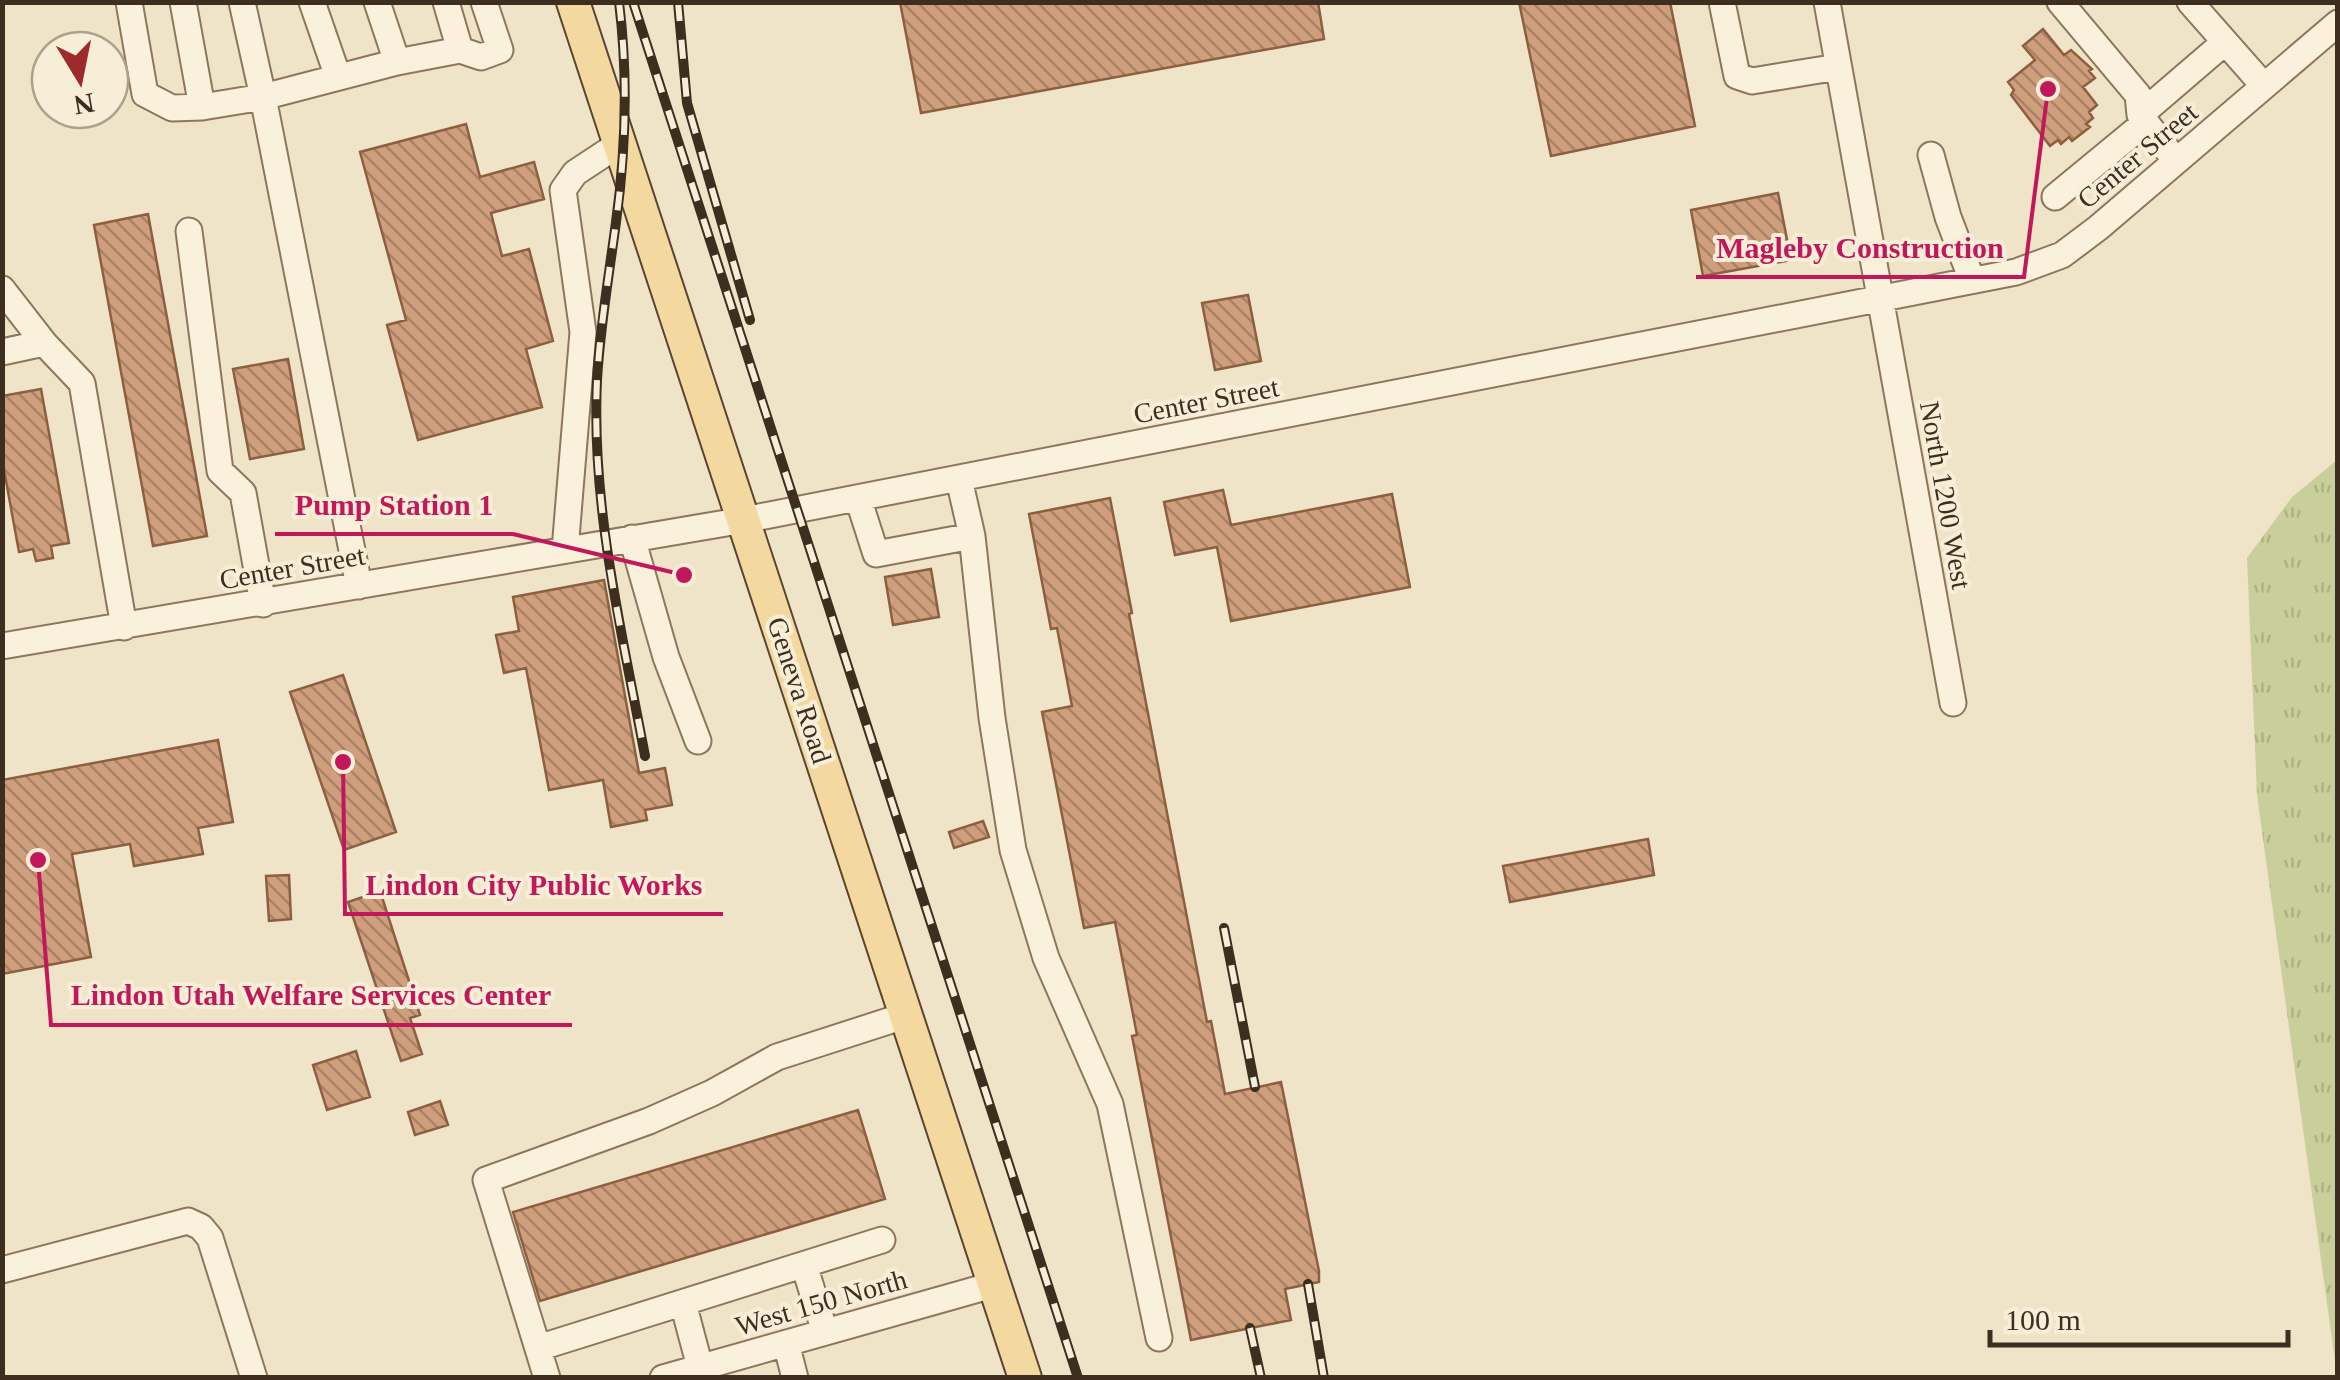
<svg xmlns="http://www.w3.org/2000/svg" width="2340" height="1380" font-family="'Times New Roman',serif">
	<defs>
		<pattern id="grass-tufts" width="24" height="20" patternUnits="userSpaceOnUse" patternTransform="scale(2.5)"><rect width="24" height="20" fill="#c9cf9b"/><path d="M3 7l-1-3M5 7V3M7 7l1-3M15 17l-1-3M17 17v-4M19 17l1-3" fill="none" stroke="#aeb285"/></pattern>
		<pattern id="building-back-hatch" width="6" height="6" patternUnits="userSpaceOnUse" patternTransform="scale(2.5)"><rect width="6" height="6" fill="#cf9f7d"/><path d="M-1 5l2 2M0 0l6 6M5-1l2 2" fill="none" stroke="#a98266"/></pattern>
	</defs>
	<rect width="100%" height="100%" fill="#f0e4c8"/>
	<!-- grass -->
	<path fill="url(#grass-tufts)" d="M2337 460V1376L2257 795 2247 558 2292 497Z"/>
	<!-- building -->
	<path fill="url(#building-back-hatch)" stroke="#8d5f41" stroke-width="2.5" d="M900 2H1318L1324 39 921 113Z
		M1519 2H1670L1695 126 1551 156Z
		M2043 29 2064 55 2071 50 2092 69 2089 71 2095 78 2083 87 2097 105 2089 112 2093 118 2086 124 2090 127 2072 141 2069 137 2061 144 2058 140 2050 146 2011 95 2014 90 2008 82 2035 60 2023 46Z
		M466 124 480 177 534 162 544 199 491 213 502 256 529 249 553 341 526 349 542 407 418 440 387 325 406 320 360 152Z
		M1778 193 1791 260 1703 276 1691 210Z
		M148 214 207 536 153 546 94 225Z
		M1248 295 1261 361 1215 370 1202 303Z
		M288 359 304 449 250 459 233 369Z
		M41 389 69 543 51 546 53 558 36 561 33 549 19 552 2 459V396Z
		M1223 490 1231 525 1392 494 1410 587 1231 621 1217 547 1175 555 1164 502Z
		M1110 498 1132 613 1129 614 1207 1022 1211 1021 1225 1094 1281 1082 1319 1271V1282L1285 1289 1291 1320 1191 1340 1132 1036 1137 1035 1115 922 1084 928 1042 712 1072 706 1057 628 1051 629 1029 514Z
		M931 569 939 617 893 625 885 577Z
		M604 580 639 773 665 768 672 805 645 810 647 820 611 827 603 780 549 790 526 668 504 673 496 635 519 631 513 597Z
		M343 675 396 832 344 850 290 692Z
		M218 740 233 822 198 828 203 854 134 866 130 844 72 854 91 957 2 974V780Z
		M983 821 989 837 954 848 949 832Z
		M1648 839 1654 875 1510 902 1503 866Z
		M289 875 291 919 269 921 266 876Z
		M380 891 420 1015 410 1018 422 1054 401 1061 348 902Z
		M356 1051 370 1097 327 1110 313 1065Z
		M440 1101 448 1125 415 1135 408 1112Z
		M858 1110 885 1199 540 1301 513 1212Z"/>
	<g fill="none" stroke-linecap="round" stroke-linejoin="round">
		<!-- minor casing -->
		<g stroke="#8d765c" stroke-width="29">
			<path id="minor" d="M129 2 145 94 172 108 202 107
				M183 2 202 107 263 97 359 586
				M242 2 263 97 397 62 460 50 446 2
				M312 2 338 77
				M377 2 397 62
				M1722 2 1737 76 1752 81 1838 67
				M1827 2 1953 703
				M2060 2 2138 95 2140 115 2176 161
				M2190 2 2264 86
				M460 50 481 57 500 50 484 2
				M2140 115 2225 42
				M1931 155 1948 217 1972 280
				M2055 197 2146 122
				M189 231 220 471 243 493 263 604
				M2 289 44 343
				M2 352 44 343 82 383 124 627
				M959 479 972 536 992 718 1013 850 1046 958 1110 1104 1159 1338
				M858 498 876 554 972 536
				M632 538 666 657 698 741
				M565 550 583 332 563 190 575 173 619 144
				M2 646 744 520 2016 272 2062 255 2098 228 2338 23
				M804 1265 825 1332
				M2 1270 188 1221 201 1227 210 1238 254 1378
				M683 1303 700 1367
				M786 1343 795 1378
				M538 1348 882 1240
				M547 1378 486 1180 649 1121 712 1093 777 1057 907 1015
				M663 1378 996 1284"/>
		</g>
		<!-- major casing -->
		<g stroke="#5b4430" stroke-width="36">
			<path id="major" d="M573 2 1025 1378"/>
		</g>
		<!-- minor -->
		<use href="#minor" stroke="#faf1dc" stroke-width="25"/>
		<!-- major -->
		<use href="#major" stroke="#f3d9a0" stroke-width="32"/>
		<!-- rail casing -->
		<g stroke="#3d2e20" stroke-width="10">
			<path id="rail" d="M619 2C628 75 626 149 616 222 609 275 600 327 597 380 591 507 622 632 645 756
				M633 2 1078 1378
				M678 2 687 103 750 320
				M1224 928 1255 1087
				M1308 1284 1324 1378
				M1250 1328 1261 1378"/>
		</g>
		<!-- rail -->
		<use href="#rail" stroke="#f7eed8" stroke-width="6" stroke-dasharray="19" stroke-linecap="butt"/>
	</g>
	<g text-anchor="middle" stroke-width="8" stroke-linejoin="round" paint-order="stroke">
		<!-- street labels -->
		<g font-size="28" fill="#3d2e20" stroke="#f7eed8">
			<text transform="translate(2137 155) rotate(-40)" y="10">Center Street</text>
			<text transform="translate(1206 400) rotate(-11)" y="10">Center Street</text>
			<text transform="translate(1946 495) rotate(80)" y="10">North 1200 West</text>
			<text transform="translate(292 567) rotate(-10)" y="10">Center Street</text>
			<text transform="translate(800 690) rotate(72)" y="10">Geneva Road</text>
			<text transform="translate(821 1302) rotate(-16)" y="10">West 150 North</text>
		</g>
	</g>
	<!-- callouts -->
	<path fill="none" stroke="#c2185b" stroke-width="4" d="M2048 89L2024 277H1696M684 575L513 534H275M343 762L345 914H723M38 860L51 1025H572"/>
	<g fill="#c2185b" stroke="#f7eed8" stroke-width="4">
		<circle cx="2048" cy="89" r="10"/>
		<circle cx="684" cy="575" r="10"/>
		<circle cx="343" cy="762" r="10"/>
		<circle cx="38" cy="860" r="10"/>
	</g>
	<g font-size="30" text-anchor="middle" font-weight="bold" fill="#c2185b" stroke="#f7eed8" stroke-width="8" stroke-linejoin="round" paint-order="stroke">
		<text x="1860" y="258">Magleby Construction</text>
		<text x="394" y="515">Pump Station 1</text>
		<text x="534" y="895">Lindon City Public Works</text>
		<text x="311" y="1005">Lindon Utah Welfare Services Center</text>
	</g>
	<!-- border -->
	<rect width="2340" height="1380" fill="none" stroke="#3d2e20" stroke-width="10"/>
	<!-- north arrow -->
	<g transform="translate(80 80) rotate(170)"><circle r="48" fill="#f7eed8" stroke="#ada18e" stroke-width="2.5"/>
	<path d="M0-8L18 38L0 25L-18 38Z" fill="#9e2a2b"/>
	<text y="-15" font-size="28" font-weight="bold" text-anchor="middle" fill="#3d2e20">N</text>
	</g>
	<!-- scale -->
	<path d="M1990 1330v15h298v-15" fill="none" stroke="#3d2e20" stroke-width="5"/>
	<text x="2005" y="1330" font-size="30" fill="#3d2e20" stroke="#f7eed8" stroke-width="8" paint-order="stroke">100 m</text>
</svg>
